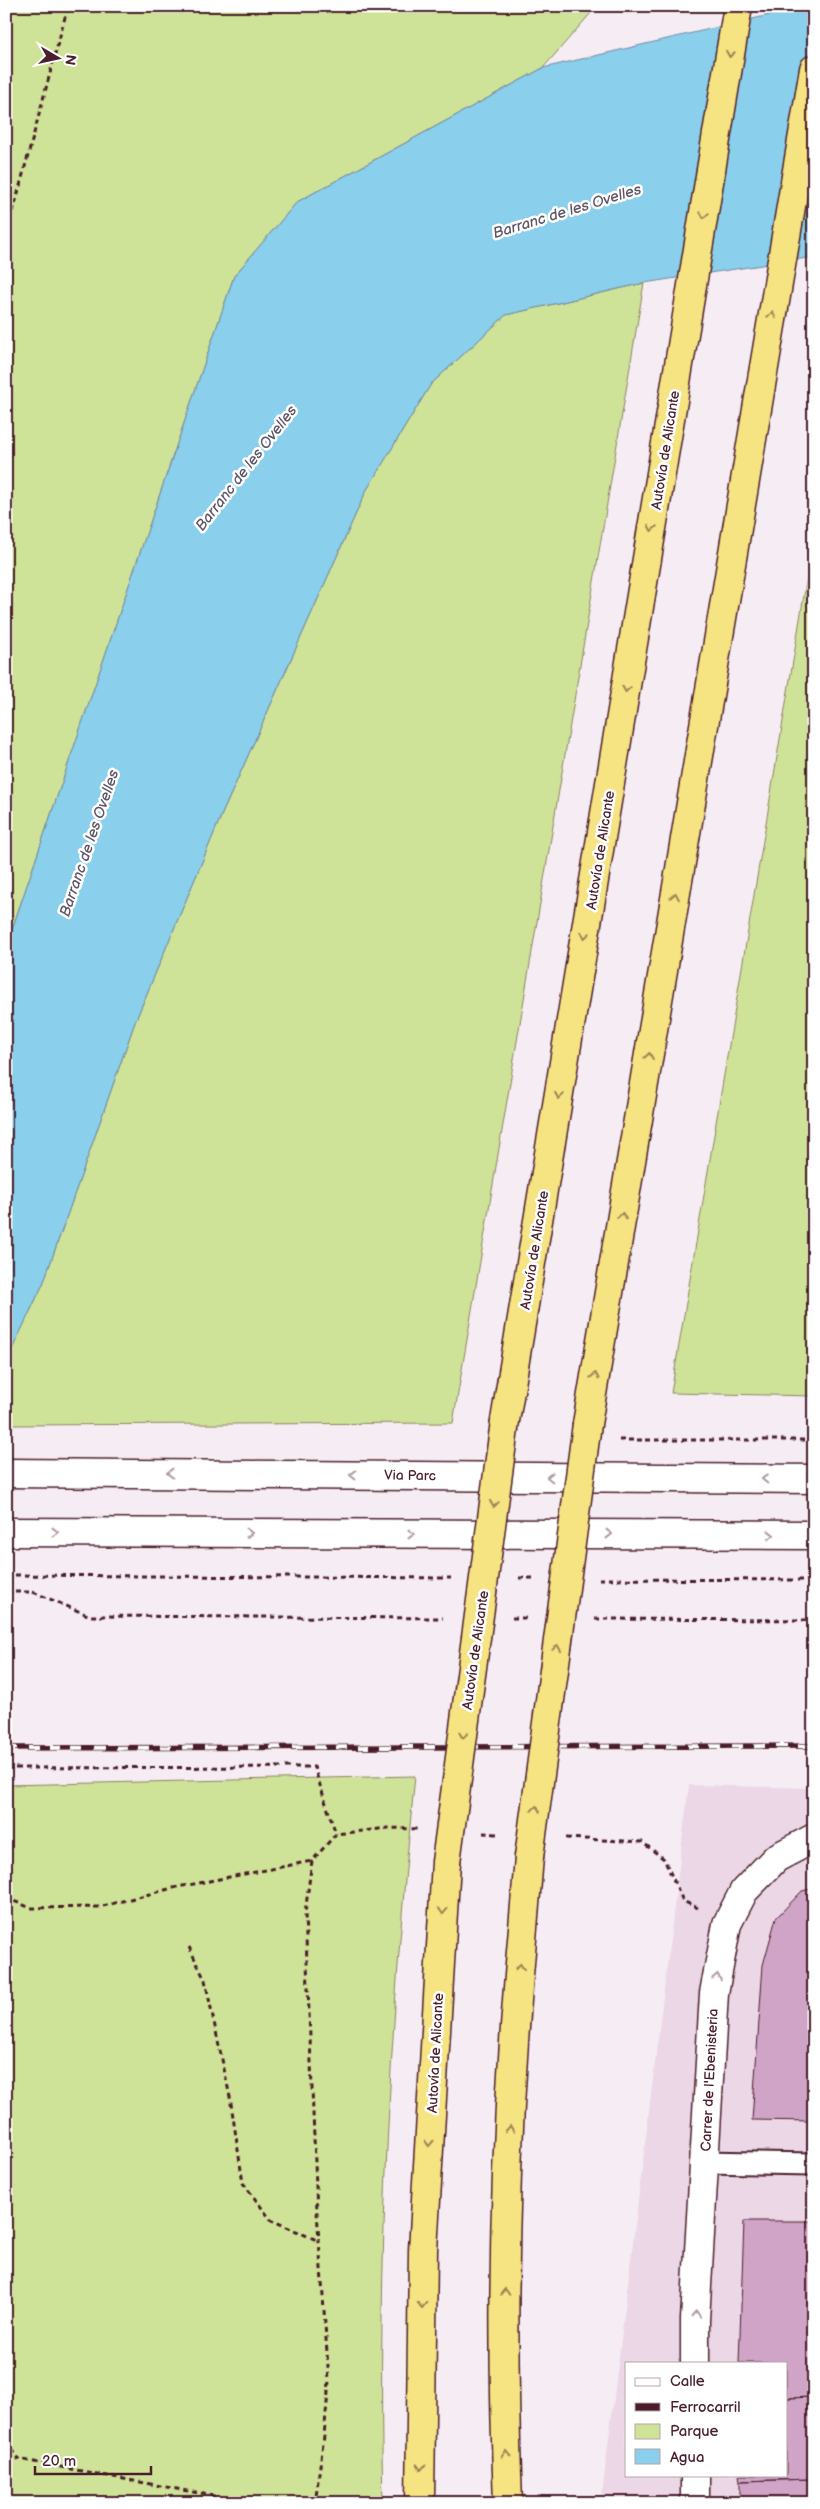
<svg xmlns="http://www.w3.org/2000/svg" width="820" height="2509" font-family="'Balsamiq Sans',sans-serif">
	<rect width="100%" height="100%" fill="#f6edf4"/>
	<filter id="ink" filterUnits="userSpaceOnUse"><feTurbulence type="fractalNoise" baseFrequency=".02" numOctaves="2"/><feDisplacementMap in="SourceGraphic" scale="10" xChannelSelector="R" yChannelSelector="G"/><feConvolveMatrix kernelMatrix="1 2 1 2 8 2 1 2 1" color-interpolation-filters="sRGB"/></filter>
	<g filter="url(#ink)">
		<!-- built -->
		<path fill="#ebd7e6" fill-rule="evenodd" d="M689 1785 814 1788V2503H601ZM626 2363H786V2475H626Z"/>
		<!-- green -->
		<path fill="#cfe398" stroke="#8c8162" d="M6 6H597L543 68 297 202 234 276 6 947Z
			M644 283 453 1423 6 1425V1362L43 1284 135 1022 222 814 366 491 431 384 506 315Z
			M814 535V1396L671 1393Z
			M415 1776C390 2017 377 2260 383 2503H6V1785Z"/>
		<!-- water -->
		<path fill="#8acfec" stroke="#70899f" d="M808 6H814V257L644 283 506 315 431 384 366 491 222 814 135 1022 43 1284 6 1362V947L234 276 297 202 543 68Z"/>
		<!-- building -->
		<path fill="#d0a4c7" stroke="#4a1f2b" d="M814 1888V2121L752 2120 763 1965 776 1918 802 1891Z
			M744 2221H814V2397L786 2398V2363H739Z
			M814 2397V2479L740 2481 739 2475H786V2398Z
			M814 2479V2503H740V2481Z"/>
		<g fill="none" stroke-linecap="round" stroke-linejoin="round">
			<!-- service casing -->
			<g stroke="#4a1f2b" stroke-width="25">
				<path id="service" d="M704 2162 814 2164"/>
			</g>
			<!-- minor casing -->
			<g stroke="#4a1f2b" stroke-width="31">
				<path id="minor" d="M695 2363V2320L714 1993 727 1924 744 1891 776 1858 814 1838
					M695 2475V2503"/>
			</g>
			<!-- secondary casing -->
			<g stroke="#4a1f2b" stroke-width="31">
				<path id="secondary" d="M6 1473 814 1479
					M6 1532 814 1535"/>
			</g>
			<!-- motorway casing -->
			<g stroke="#4a1f2b" stroke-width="31">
				<path id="motorway" d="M505 1421 738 6
					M587 1424 814 69
					M420 2503 423 2250 446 1862
					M508 2503C502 2349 503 2195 514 2042 518 1980 524 1919 529 1857"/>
			</g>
			<!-- path -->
			<path stroke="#4a1f2b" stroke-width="3" stroke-dasharray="5 4" stroke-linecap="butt" d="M6 219 14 208 68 6
				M619 1440H814
				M6 1575 451 1578
				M519 1578H533
				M599 1579 814 1580
				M6 1592H33L90 1616 443 1618
				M512 1618H526
				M595 1619 814 1620
				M6 1768 314 1767 336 1834
				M483 1833 497 1834
				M566 1838 642 1842 664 1859 683 1901 698 1908
				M6 1898 31 1908 99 1907 173 1888 312 1861
				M189 1947 205 1980 230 2097 243 2183 271 2220 319 2241
				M6 2442 18 2459 251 2503
				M315 2503 324 2436 329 2381 317 2212 305 1913 312 1861 336 1834 388 1828 417 1829"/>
			<!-- service -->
			<use href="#service" stroke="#fff" stroke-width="21"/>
			<!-- minor -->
			<use href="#minor" stroke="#fff" stroke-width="28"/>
			<!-- secondary -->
			<use href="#secondary" stroke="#fff" stroke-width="28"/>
			<!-- motorway -->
			<use href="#motorway" stroke="#f6e381" stroke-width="28"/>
			<!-- rail casing -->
			<g stroke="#4a1f2b" stroke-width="5.5">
				<path id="rail" d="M6 1748 814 1746"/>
			</g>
			<!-- rail -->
			<use href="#rail" stroke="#fff" stroke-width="4" stroke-dasharray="11" stroke-linecap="butt"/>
			<!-- motorway-bridge casing -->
			<g stroke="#4a1f2b" stroke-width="31" stroke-linecap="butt">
				<path id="motorway-bridge" d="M529 1857 587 1424
					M446 1862 505 1421"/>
			</g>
			<!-- motorway-bridge -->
			<use href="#motorway-bridge" stroke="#f6e381" stroke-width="28"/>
		</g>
		<!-- one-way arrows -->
		<defs><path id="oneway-chevron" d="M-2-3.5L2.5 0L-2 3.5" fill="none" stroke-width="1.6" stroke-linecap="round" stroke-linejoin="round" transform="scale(1.25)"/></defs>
		<g stroke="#a08156">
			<use href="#oneway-chevron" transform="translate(730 54) rotate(99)"/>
			<use href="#oneway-chevron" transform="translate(704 215) rotate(99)"/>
			<use href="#oneway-chevron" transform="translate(772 315) rotate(-80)"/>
			<use href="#oneway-chevron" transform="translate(652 528) rotate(99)"/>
			<use href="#oneway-chevron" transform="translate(626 689) rotate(99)"/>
			<use href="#oneway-chevron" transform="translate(675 896) rotate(-81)"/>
			<use href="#oneway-chevron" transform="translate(585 935) rotate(99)"/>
			<use href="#oneway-chevron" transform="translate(649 1056) rotate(-81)"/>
			<use href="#oneway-chevron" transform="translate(559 1096) rotate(99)"/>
			<use href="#oneway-chevron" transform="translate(622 1216) rotate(-81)"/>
			<use href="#oneway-chevron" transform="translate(595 1376) rotate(-81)"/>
			<use href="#oneway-chevron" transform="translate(494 1504) rotate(98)"/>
			<use href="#oneway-chevron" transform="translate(557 1648) rotate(-82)"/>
			<use href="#oneway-chevron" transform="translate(463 1735) rotate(98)"/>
			<use href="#oneway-chevron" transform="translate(536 1809) rotate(-82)"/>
			<use href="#oneway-chevron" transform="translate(443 1911) rotate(93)"/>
			<use href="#oneway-chevron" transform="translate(520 1967) rotate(-85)"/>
			<use href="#oneway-chevron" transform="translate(510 2129) rotate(-87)"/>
			<use href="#oneway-chevron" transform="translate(429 2143) rotate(93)"/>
			<use href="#oneway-chevron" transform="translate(505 2292) rotate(-89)"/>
			<use href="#oneway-chevron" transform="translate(422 2305) rotate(91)"/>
			<use href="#oneway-chevron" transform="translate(506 2454) rotate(-92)"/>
			<use href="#oneway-chevron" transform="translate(421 2467) rotate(91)"/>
		</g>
		<g stroke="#ae9aa0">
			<use href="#oneway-chevron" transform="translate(170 1473) rotate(-180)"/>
			<use href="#oneway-chevron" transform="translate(353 1475) rotate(-179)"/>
			<use href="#oneway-chevron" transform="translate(550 1477) rotate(-179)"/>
			<use href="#oneway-chevron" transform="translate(765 1479) rotate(-179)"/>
			<use href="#oneway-chevron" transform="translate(55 1532)"/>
			<use href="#oneway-chevron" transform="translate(249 1533)"/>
			<use href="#oneway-chevron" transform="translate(411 1534)"/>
			<use href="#oneway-chevron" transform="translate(609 1534)"/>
			<use href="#oneway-chevron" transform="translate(771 1535)"/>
			<use href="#oneway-chevron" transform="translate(717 1977) rotate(-79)"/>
			<use href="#oneway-chevron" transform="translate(696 2314) rotate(-87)"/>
		</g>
	</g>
	<g text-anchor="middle" stroke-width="5" stroke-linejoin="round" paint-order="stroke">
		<!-- street labels -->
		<g font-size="14" fill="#4a1f2b" stroke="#fff">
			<text transform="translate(665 450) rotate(-81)" y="5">Autovía de Alicante</text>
			<text transform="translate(600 850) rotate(-81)" y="5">Autovía de Alicante</text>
			<text transform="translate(534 1250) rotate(-81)" y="5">Autovía de Alicante</text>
			<text transform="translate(410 1475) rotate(1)" y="5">Via Parc</text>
			<text transform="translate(475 1650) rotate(-82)" y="5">Autovía de Alicante</text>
			<text transform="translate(435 2053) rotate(-87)" y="5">Autovía de Alicante</text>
			<text transform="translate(709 2080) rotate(-87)" y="5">Carrer de l'Ebenisteria</text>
		</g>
		<!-- water labels -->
		<g font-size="15" font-style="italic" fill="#5d5465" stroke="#fff">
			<text transform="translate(567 211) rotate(-17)" y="5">Barranc de les Ovelles</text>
			<text transform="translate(246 468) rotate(-52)" y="5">Barranc de les Ovelles</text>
			<text transform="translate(89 843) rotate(-71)" y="5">Barranc de les Ovelles</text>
		</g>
	</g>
	<!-- margin -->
	<rect width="820" height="2509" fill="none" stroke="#fff" stroke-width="25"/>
	<rect x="12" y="12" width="795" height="2484" fill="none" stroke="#4a1f2b" stroke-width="2" filter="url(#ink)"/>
	<!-- legend -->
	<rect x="625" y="2362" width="162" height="115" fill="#ffffff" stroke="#b7a5aa"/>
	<rect x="635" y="2378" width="25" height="8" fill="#ffffff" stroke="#b7a5aa"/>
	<text x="670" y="2386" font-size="15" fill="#4a1f2b">Calle</text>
	<rect x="635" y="2403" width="25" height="8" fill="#4a1f2b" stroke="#b7a5aa"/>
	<text x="670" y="2412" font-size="15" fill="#4a1f2b">Ferrocarril</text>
	<rect x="635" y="2424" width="25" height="15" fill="#cfe398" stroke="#b7a5aa"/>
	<text x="670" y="2436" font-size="15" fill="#4a1f2b">Parque</text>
	<rect x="635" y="2449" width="25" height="15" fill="#8acfec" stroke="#b7a5aa"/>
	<text x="670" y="2462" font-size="15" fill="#4a1f2b">Agua</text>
	<!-- north arrow -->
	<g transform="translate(58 58) rotate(99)" stroke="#ffffff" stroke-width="4" paint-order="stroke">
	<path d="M0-4L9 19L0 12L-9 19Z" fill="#4a1f2b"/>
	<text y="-8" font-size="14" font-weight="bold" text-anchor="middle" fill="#4a1f2b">N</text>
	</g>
	<!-- scale -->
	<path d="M35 2466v8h116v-8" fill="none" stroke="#4a1f2b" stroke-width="2.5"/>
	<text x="42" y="2466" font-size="15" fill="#4a1f2b" stroke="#ffffff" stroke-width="4" paint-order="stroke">20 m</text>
</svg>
